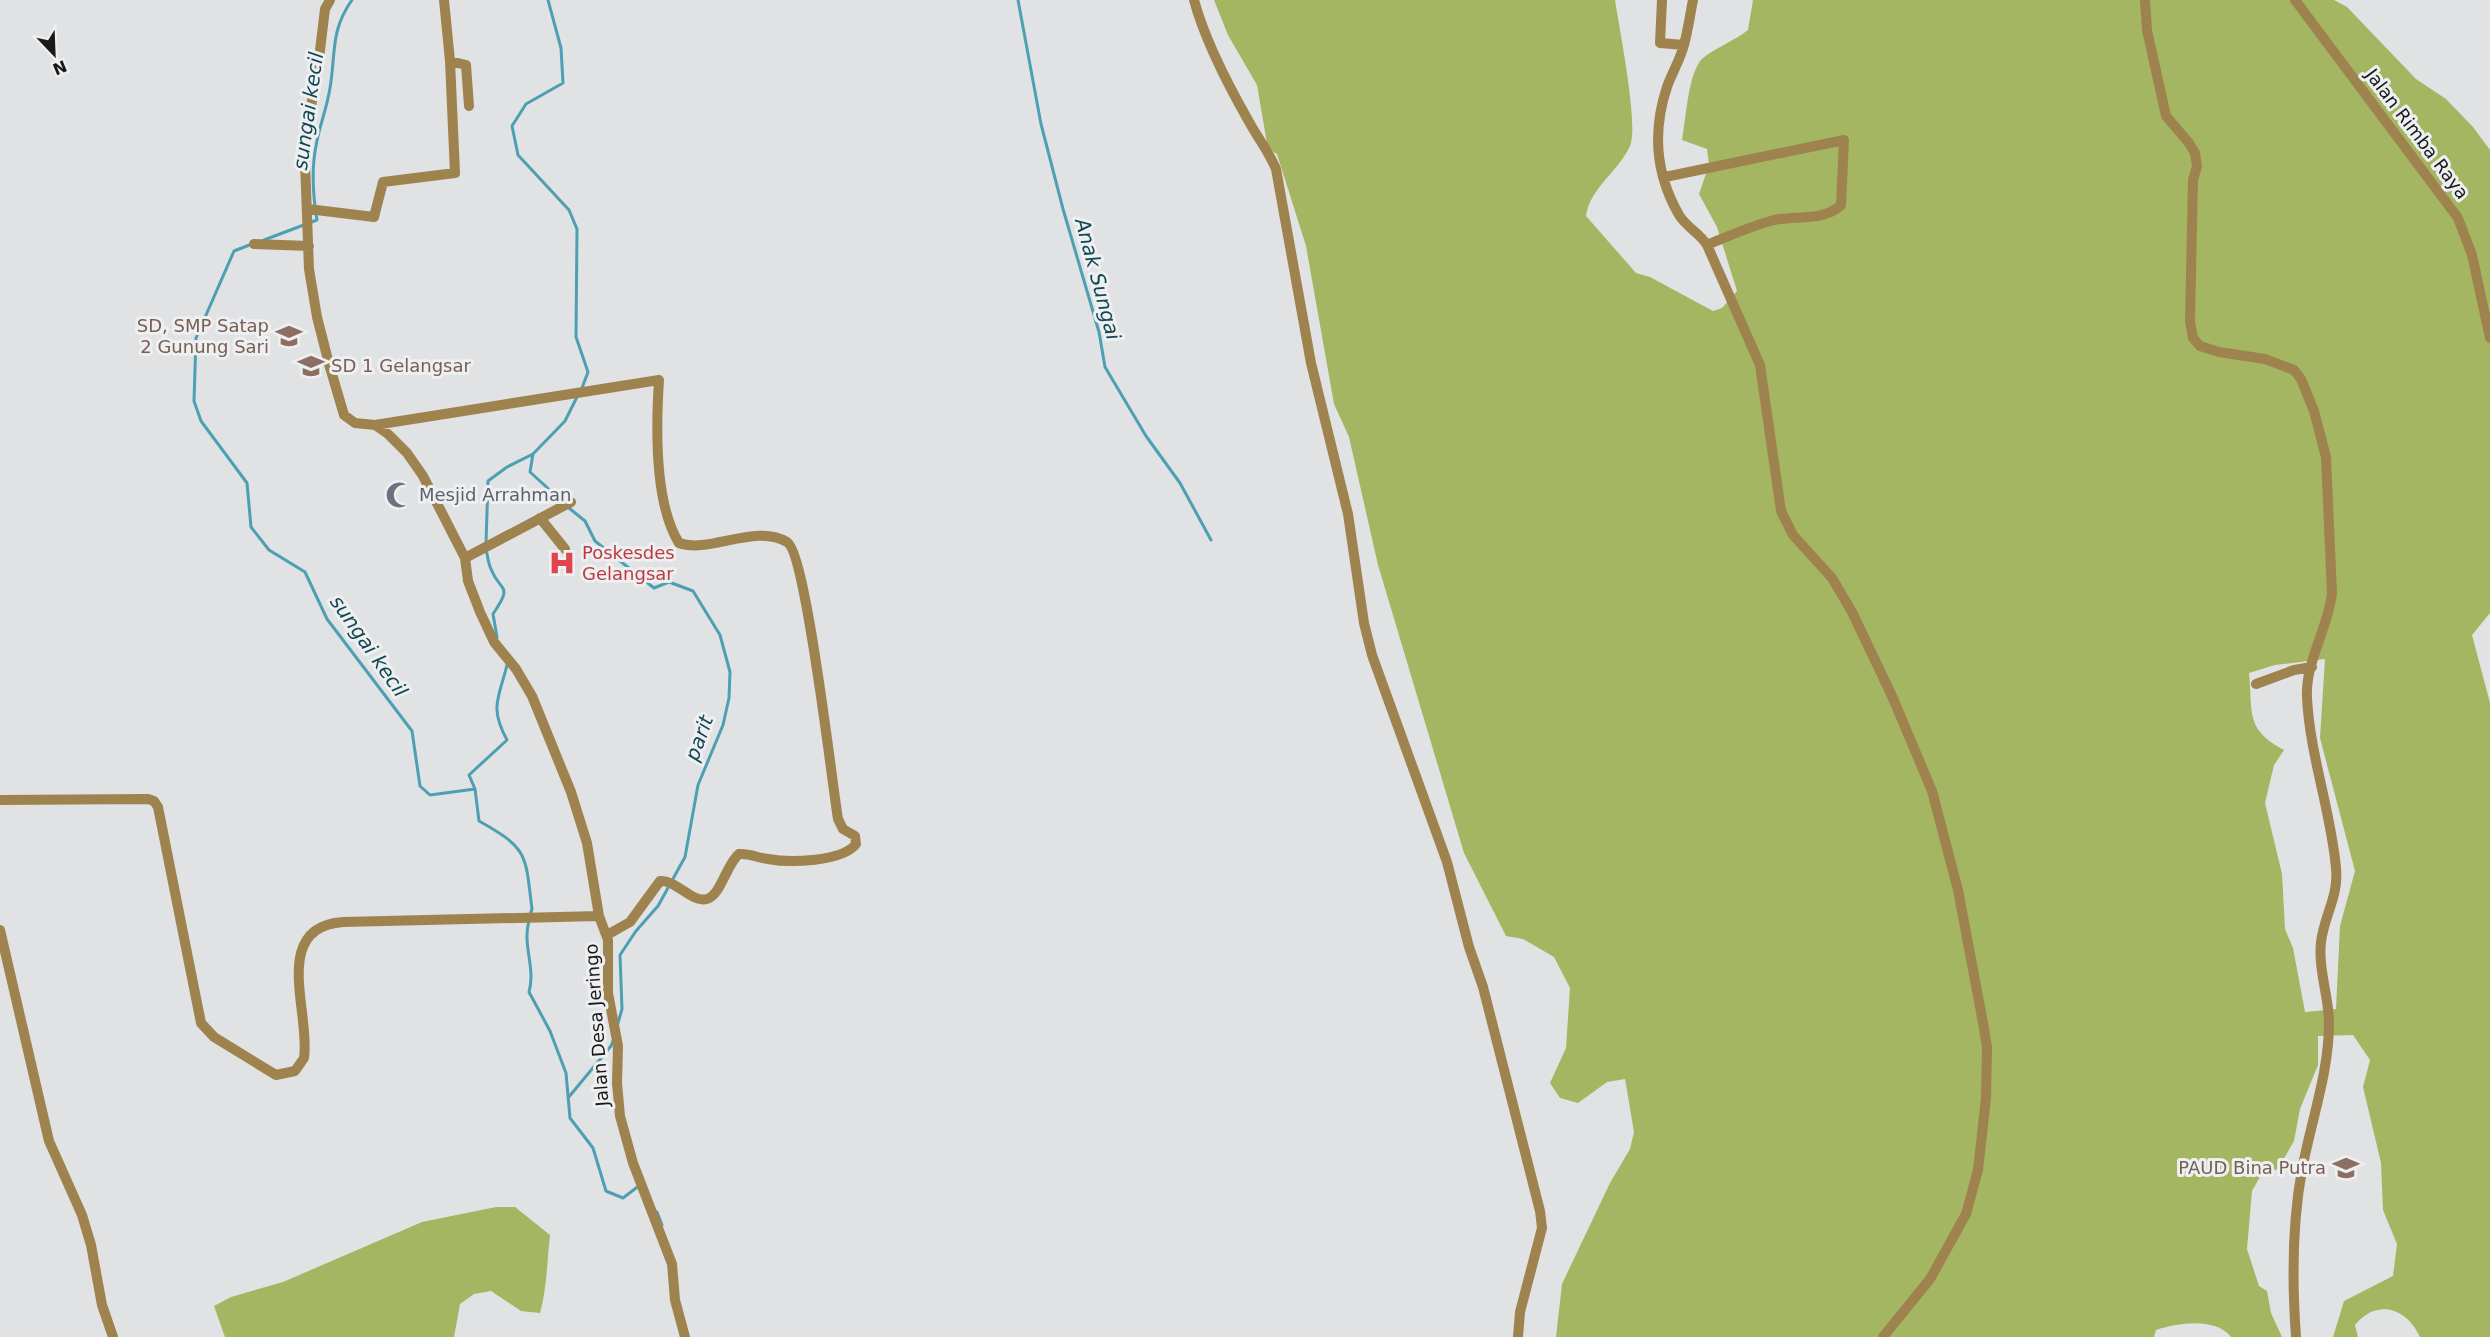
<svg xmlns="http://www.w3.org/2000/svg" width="2490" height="1337" font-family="'DejaVu Sans',sans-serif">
	<rect width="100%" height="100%" fill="#e1e2e3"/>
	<!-- forest -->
	<path fill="#a4b661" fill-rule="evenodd" d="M1214 0H1615C1619 27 1639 126 1630 146 1618 172 1590 188 1586 216L1636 273 1650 277 1713 311 1722 308 1737 291 1717 227 1699 194 1709 165 1707 149 1682 140C1686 120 1688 71 1703 58 1717 47 1734 41 1748 30L1753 0H2334L2347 7 2416 79 2446 99 2473 127 2490 150V613L2472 635 2490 703V1337H2420C2407 1308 2377 1298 2355 1325L2358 1337H2333L2344 1301 2393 1276 2397 1244 2383 1210 2381 1163 2363 1087 2370 1060 2353 1035 2318 1036V1065L2300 1109 2294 1141 2278 1169 2261 1175 2252 1191 2247 1249 2259 1286 2267 1291 2271 1313 2282 1337H2231C2215 1317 2178 1323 2156 1330L2154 1337H1556L1562 1284 1610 1183 1630 1149 1634 1132 1625 1079 1607 1082 1578 1103 1560 1098 1550 1083 1566 1048 1570 988 1554 957 1523 939 1506 936 1464 853 1378 565 1349 437 1334 404 1306 246 1277 154 1268 149 1257 85 1228 35ZM2325 659 2320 738 2355 871 2340 926 2336 1009 2305 1012 2293 948 2285 929 2282 874 2265 803 2274 765 2284 750C2245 729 2253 713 2249 673L2275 665Z
		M496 1207H515L550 1235C547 1261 547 1288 540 1313L521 1311 491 1291 474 1294 460 1304 454 1337H225L214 1306 231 1297 283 1282 422 1222Z"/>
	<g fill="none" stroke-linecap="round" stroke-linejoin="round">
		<!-- stream -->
		<path stroke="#4d9fb3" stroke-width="3" d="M548 0 561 48 563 83 526 104 512 126 518 155 569 210 577 229 576 337 588 372 582 388
			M1018 0 1041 124 1063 209 1099 332 1105 367 1146 436 1180 483 1211 540
			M264 240 317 220C313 196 311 171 316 146 319 127 327 108 330 88 336 53 330 31 352 0
			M252 244 234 251 196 338 194 401 201 421 247 483 251 527 269 550 305 572 327 619 412 731 420 786 430 795 475 789
			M533 454 530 472 564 503
			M569 508 585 521 595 541 654 588 669 582 693 591 720 635 730 672 729 698 723 725 698 785 685 857 658 906 636 931 620 955 622 1009 618 1023
			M486 543 488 481 507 467 533 454 565 421 577 397
			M486 550C488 556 488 563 491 569 500 593 514 583 493 614L497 637
			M507 665C499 698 489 707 507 740L469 775 475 789 479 821C529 849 525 854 532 909L530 915
			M529 921C522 945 536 968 529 992L550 1031 566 1073 570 1118 593 1148 606 1191 623 1198 640 1185
			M568 1098 611 1046 613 1041
			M657 1212 662 1225"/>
		<!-- minor -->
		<path stroke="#9f834f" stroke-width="10" d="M330 0 325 9 317 75 305 137V162L309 269 317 317 329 364 344 415 355 423 375 425 388 434 407 453 423 476 465 558 468 581 480 612 494 642 516 669 532 696 571 792 587 843 599 916 608 940V993L618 1046 617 1083 620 1116 633 1163 672 1264 675 1300 685 1337
			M1194 0C1205 41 1227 83 1248 120 1257 137 1268 150 1276 169L1311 363 1348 514 1364 623 1372 655 1447 862 1469 947 1483 987 1540 1211 1542 1228 1520 1312 1518 1337
			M1662 0 1660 43 1684 45
			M1693 0C1690 15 1688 30 1684 45 1680 60 1672 73 1667 87 1652 132 1656 175 1679 215 1687 228 1700 233 1707 245L1760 365 1781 511 1793 535 1832 578 1852 612 1892 696 1932 791 1958 890 1983 1023 1987 1047 1986 1098 1978 1170 1966 1214 1930 1279 1883 1337
			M2145 0 2147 30 2166 116 2189 143 2195 153 2197 166 2193 180 2190 321 2193 338 2200 346 2219 352 2265 359 2294 370 2301 379 2314 411 2326 457 2332 593C2328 629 2305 662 2307 698 2310 756 2331 811 2336 868 2339 896 2324 916 2321 942 2318 970 2329 997 2329 1023 2329 1073 2311 1121 2302 1170 2292 1224 2292 1282 2296 1337
			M2295 0 2458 218 2472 255 2490 338
			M450 61 466 65 469 106
			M1665 177 1844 140 1841 205C1823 222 1796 215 1774 220 1751 226 1729 236 1707 245
			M308 209 374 217 383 182 455 173 450 61 444 0
			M254 244 309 246
			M375 425 659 380C656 426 654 503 679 543 709 554 756 523 787 542 806 553 832 783 838 819L843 829 855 836 856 844C842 862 789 863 768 859 758 858 749 853 739 854 727 863 721 895 707 899 691 903 677 880 660 881L630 922 607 935
			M540 518 565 549
			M465 558 571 502
			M2256 684 2294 670 2312 667
			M0 800 148 799 154 801 158 807 201 1023 214 1037 276 1075 295 1071 304 1058C311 1014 270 927 343 922L599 916
			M0 930 49 1141 82 1215 91 1245 102 1305 113 1337"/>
	</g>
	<!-- icons -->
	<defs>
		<g id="school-bare" transform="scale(2.07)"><path d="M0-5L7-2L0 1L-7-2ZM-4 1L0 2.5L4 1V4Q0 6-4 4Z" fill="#8d6e63" stroke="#eeeff0" stroke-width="2.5" paint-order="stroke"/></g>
		<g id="mosque-bare" transform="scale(2.07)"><path d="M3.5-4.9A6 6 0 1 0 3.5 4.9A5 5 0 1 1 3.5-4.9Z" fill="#6b7280" stroke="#eeeff0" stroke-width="2.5" paint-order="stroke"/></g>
		<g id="hospital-bare" transform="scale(2.07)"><path d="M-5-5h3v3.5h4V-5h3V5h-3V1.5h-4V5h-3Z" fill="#e0444e" stroke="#eeeff0" stroke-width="2.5" paint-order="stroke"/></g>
	</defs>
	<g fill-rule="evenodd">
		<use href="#school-bare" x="289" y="336"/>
		<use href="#school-bare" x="311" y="366"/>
		<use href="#mosque-bare" x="399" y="495"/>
		<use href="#hospital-bare" x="562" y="563"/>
		<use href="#school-bare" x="2346" y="1168"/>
	</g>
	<g text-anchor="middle" stroke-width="6" stroke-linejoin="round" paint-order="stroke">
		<!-- street labels -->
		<g font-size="18" fill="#19191a" stroke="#eeeff0">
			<text transform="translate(2417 134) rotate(53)" y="6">Jalan Rimba Raya</text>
			<text transform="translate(597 1025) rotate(-94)" y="6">Jalan Desa Jeringo</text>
		</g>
		<!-- education labels -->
		<g font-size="18" fill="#785e54" stroke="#eeeff0" text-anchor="end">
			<text x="269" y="332">SD, SMP Satap<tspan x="269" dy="21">2 Gunung Sari</tspan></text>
			<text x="331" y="372" text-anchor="start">SD 1 Gelangsar</text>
			<text x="2326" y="1174">PAUD Bina Putra</text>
		</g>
		<!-- worship labels -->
		<g font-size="18" fill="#5b616d" stroke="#eeeff0" text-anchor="start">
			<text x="419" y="501">Mesjid Arrahman</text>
		</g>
		<!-- health labels -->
		<g font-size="18" fill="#be3a42" stroke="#eeeff0" text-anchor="start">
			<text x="582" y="559">Poskesdes<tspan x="582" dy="21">Gelangsar</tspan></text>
		</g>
		<!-- water labels -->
		<g font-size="20" font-style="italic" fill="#114652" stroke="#eeeff0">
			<text transform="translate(308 111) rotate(-82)" y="7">sungai kecil</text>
			<text transform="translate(1098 279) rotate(75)" y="7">Anak Sungai</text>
			<text transform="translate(369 646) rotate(55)" y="7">sungai kecil</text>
			<text transform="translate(699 738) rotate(-70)" y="7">parit</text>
		</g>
	</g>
	<!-- north arrow -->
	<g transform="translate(54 54) rotate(157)" stroke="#eeeff0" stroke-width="4.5" paint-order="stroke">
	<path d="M0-4.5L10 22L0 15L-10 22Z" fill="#19191a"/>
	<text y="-9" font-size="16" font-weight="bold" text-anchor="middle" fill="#19191a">N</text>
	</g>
</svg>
